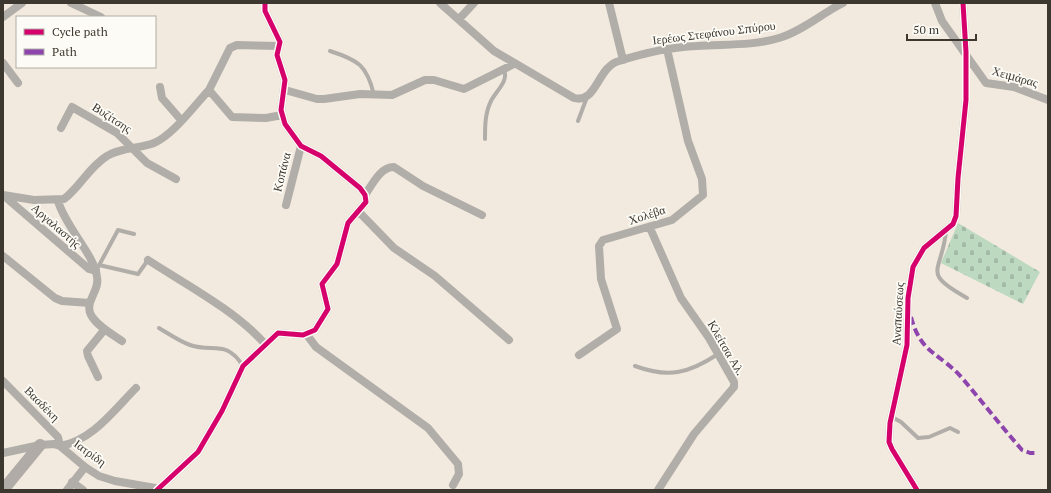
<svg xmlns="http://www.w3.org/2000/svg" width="1051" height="493" font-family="'PT Serif',serif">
	<defs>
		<pattern id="cemetery-stones" width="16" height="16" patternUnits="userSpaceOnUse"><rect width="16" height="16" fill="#bdd9bf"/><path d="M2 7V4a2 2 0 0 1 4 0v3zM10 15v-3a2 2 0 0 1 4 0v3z" fill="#a3bba4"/></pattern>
	</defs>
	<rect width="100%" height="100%" fill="#f2eade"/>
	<!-- cemetery -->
	<path fill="url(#cemetery-stones)" d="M958 223 1040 272 1023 304 941 263Z"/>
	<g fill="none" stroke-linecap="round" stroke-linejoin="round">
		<!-- lane -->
		<path stroke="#b1ada9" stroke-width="4" d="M330 51C358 60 367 65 374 95
			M578 121 587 97
			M485 139C485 126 485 113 491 101 496 91 509 81 504 70
			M946 231C942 273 920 272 967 298
			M99 265 138 274 148 260
			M96 271 118 230 134 234
			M159 328C169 334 179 341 190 345 213 353 226 339 243 366
			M635 366C668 378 688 374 718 354
			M892 417 901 422 918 438 929 437 950 428 958 432"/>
		<!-- street -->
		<path stroke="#b1ada9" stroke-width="8" d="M71 3 101 17
			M440 3 494 51 574 98C597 104 597 67 619 61 644 53 671 47 697 46 724 44 753 46 779 38 802 31 821 14 843 3
			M609 3 623 60
			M935 3 942 21 986 83 1014 87 1048 100
			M3 17 22 3
			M459 19 474 3
			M3 63 18 83
			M160 87 162 98 181 120
			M209 90 230 48 237 45 279 46
			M285 90 317 99H324L360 94 392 95 425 80H434L464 89 514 64
			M61 128 72 107 117 133 147 163 176 179
			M3 195 34 200 64 199C80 187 89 167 107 156 121 147 139 149 154 143 173 135 194 106 209 90L232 117 266 118 282 115
			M3 195 89 269 96 271
			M365 195C372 185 380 167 394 167L423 186 482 215
			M58 201C66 228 94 254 97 277 100 291 84 302 91 315 97 326 112 334 122 341
			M286 205 301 146
			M359 212 394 248 435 276 509 340
			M650 228 681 298 709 338 734 382V387L694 434 658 490
			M3 256 55 298 62 301 90 303
			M148 260C185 284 236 311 265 344
			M307 335 316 347 428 428 458 464 459 474 453 485
			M579 355 617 329 601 279 599 246 603 240 672 220 703 195 702 179 688 141 667 49
			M98 377 88 356 87 351 105 329
			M3 381 58 437 60 446C92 441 114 410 136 388
			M3 453 40 445 54 444 60 446 85 467 99 476 115 481 161 489
			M72 482 83 490
			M67 490 85 467
			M157 490 198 452 222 411 243 366 278 333 303 335 315 330 328 309 322 284 337 264 348 223 366 202 365 195 360 188 321 156 301 146 285 124 281 110 285 80 277 55 280 42 265 11V3
			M917 490 892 449 889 442 890 423 907 345 908 298 913 267 924 248 953 224 956 216 958 178 966 100V52L963 3"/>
		<!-- secondary -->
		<path stroke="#b1aba7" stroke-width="12" d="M3 490 40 445"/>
		<!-- quiet -->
		<path stroke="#8e44ad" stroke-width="4" stroke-dasharray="8 4" stroke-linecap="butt" d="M911 317C921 355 941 353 963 379 983 403 1002 427 1022 450L1030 453H1037"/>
		<!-- cycleway casing -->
		<g stroke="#fdfbf6" stroke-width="8">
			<path id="cycleway" d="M157 490 198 452 222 411 243 366 278 333 303 335 315 330 328 309 322 284 337 264 348 223 366 202 365 195 360 188 321 156 301 146 285 124 281 110 285 80 277 55 280 42 265 11V3
				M917 490 892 449 889 442 890 423 907 345 908 298 913 267 924 248 953 224 956 216 958 178 966 100V52L963 3"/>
		</g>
		<!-- cycleway -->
		<use href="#cycleway" stroke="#d6006c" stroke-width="5"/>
	</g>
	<g text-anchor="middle" stroke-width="3.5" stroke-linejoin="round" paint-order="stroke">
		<!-- street labels -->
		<g font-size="12" fill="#3d382f" stroke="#fdfbf6">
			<text transform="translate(714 33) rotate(-7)" y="4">Ιερέως Στεφάνου Σπύρου</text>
			<text transform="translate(1015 77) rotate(16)" y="4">Χειμάρας</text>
			<text transform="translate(112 118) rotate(33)" y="4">Βυζίτσης</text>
			<text transform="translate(282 172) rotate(-76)" y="4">Κοπάνα</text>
			<text transform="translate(647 215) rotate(-18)" y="4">Χολέβα</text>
			<text transform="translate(56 226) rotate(41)" y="4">Αργαλαστής</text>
			<text transform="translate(898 314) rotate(-87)" y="4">Αναπαύσεως</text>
			<text transform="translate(726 348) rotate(60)" y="4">Κλείτσα Αλ.</text>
			<text transform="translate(42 404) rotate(45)" y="4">Βασδέκη</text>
			<text transform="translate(90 453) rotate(36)" y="4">Ιατρίδη</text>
		</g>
	</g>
	<!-- border -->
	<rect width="1051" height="493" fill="none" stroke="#3d382f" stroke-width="8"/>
	<!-- legend -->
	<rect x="16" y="16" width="140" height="52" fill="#fdfbf6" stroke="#b0ada6"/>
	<rect x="24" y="29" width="20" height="6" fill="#d6006c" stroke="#b0ada6"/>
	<text x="52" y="36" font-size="12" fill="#3d382f">Cycle path</text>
	<rect x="24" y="49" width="20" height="6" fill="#8e44ad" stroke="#b0ada6"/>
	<text x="52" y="56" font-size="12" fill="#3d382f">Path</text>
	<!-- scale -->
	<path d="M907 34v6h69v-6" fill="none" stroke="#3d382f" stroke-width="2"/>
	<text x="913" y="34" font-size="12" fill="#3d382f" stroke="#fdfbf6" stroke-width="3" paint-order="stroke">50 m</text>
</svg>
